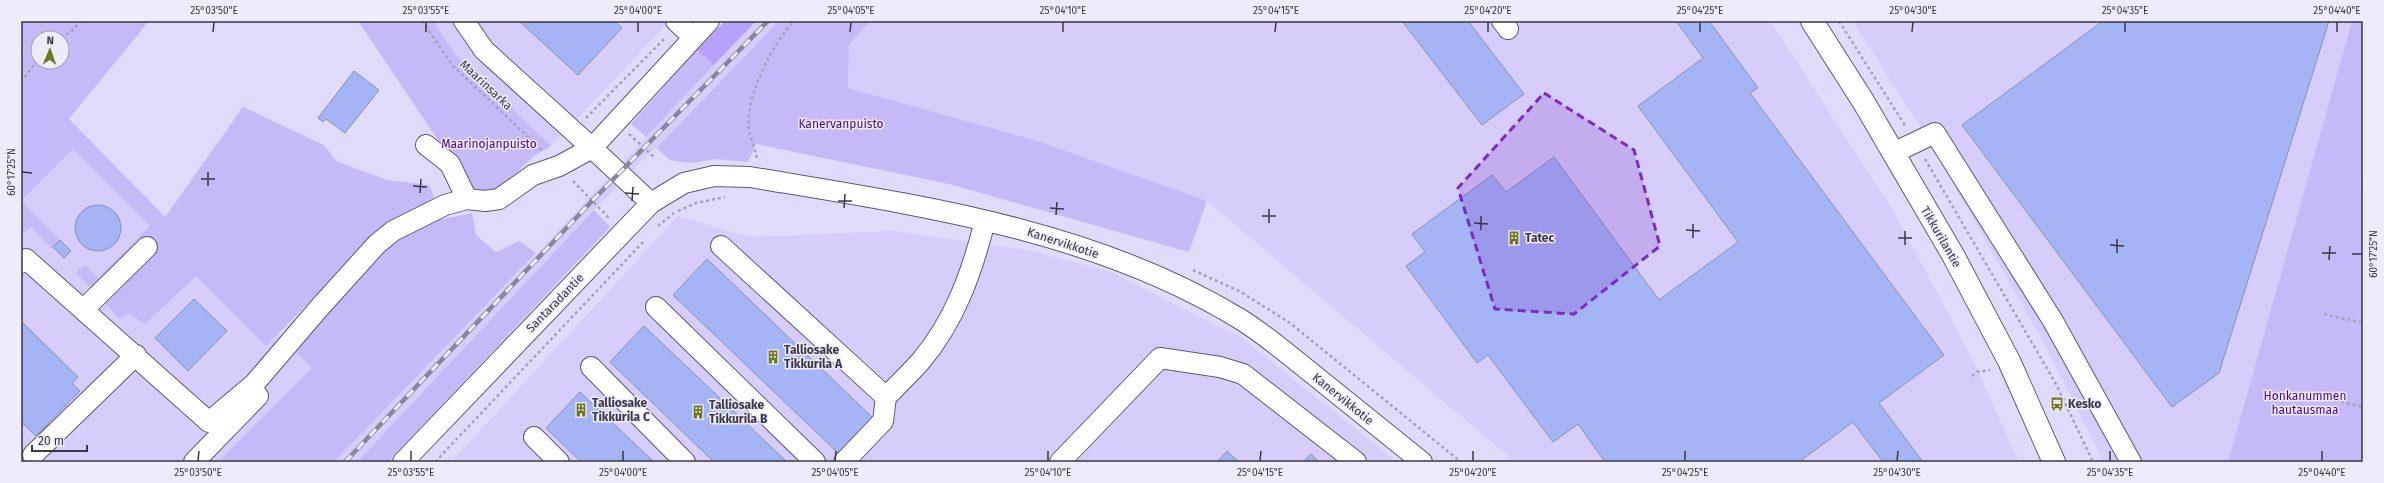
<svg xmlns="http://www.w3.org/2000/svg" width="2384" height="483" font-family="'Fira Sans',sans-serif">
	<rect width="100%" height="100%" fill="#e1dbfb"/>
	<!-- built -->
	<path fill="#d6cdfb" d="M433 21H670L551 146 455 54Z
		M756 21H779L594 210 357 462H334L520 271Z
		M870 21H1770L1894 212 1971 356 2019 462H1515L1207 201 848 88 849 45Z
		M1852 21H2352L2228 462H2104L2040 336 1915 118Z
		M69 119 277 334 320 375 231 462H21V177Z
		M678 216 751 237 894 231 1027 250 1111 272 1242 338 1397 462H451Z"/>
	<!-- green -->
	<path fill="#c6b9f7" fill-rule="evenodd" d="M21 21H149L69 119 165 217 243 107 324 145 336 161 387 180 429 185 434 196 431 204 368 242 266 346 196 276 145 324 129 313 120 319 76 273 85 265 98 278 150 226 73 149 21 201 60 240 52 249 31 227 21 235ZM38 38H62V62H38Z
		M358 21H433L455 54 551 146 534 156 497 190 488 191 471 189Z
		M779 21H870L849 45 848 88 1037 141 1207 201 1189 252 949 184 756 144 748 162 717 159 689 163 670 160 656 148Z
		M2352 21H2363V462H2228Z
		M697 50 714 65 646 137 631 124Z
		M594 210 610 227 388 462H357Z
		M472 213 476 235 496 252 519 241 536 253 334 462H218L312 368 294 350 396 237 420 224Z"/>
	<!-- forest -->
	<path fill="#b7a2fb" d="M725 21H756L714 65 697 50Z"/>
	<!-- building -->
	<path fill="#a4b4f5" stroke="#8891b5" d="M519 21H614L622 28 578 75Z
		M1402 21H1468L1524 94 1482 125Z
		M1676 21H1709L1758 88 1750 93 1944 355 1879 403 1923 462H1883L1853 422 1803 459 1806 462H1605L1578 424 1553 442 1488 355 1477 363 1406 266 1425 252 1412 234 1492 175 1506 192 1554 157 1659 300 1738 242 1638 106 1703 58Z
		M2103 21H2329L2219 373 2172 407 1962 125Z
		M354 71 379 90 345 133 326 119 323 122 318 118Z
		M75 228a23 23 0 1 1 46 0a23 23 0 1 1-46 0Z
		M60 240 71 251 64 258 53 247Z
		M707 259 873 418 839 454 673 295Z
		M194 299 227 331 188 371 155 338Z
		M21 321 78 377 72 383 80 391 36 436 21 422Z
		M644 326 787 462H714L610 362Z
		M580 392 654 462H581L546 428Z
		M1227 451 1239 462H1217Z
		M1311 454 1319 462H1303Z"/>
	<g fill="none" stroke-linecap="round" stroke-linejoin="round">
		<!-- minor casing -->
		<g stroke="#5e5779" stroke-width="22">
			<path id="minor" d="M676 21 693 37
				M1502 21 1508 29
				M426 145 450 164 467 199
				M1893 153 1935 133 2053 321 2131 462
				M651 203 592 148 709 21
				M721 246 886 397C897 386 909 374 920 362 955 321 972 272 985 221
				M21 263 26 259 209 422 254 384 320 307 377 244 393 231 445 205 467 199 485 201 499 199 533 175 559 166 592 148 484 50 464 21
				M656 307 815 462
				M84 309 147 247
				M591 367 685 462
				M534 437 559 462
				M33 455 136 355
				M194 462 258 396
				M403 462 651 203 684 183 714 176 750 177C917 205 1093 229 1240 319 1266 335 1290 356 1314 375 1350 404 1386 433 1422 462
				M844 462 883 421 886 397
				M1060 462 1160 358 1220 367 1243 374 1356 462"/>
		</g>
		<!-- major casing -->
		<g stroke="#5e5779" stroke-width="24">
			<path id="major" d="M1812 21 1863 101 1953 255 2009 361 2054 462"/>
		</g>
		<!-- path -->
		<path stroke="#a6a1bb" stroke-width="2.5" stroke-dasharray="3 3" stroke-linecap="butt" d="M422 21 453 66 544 152
			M1839 21 1906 127
			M61 38 72 31 80 21
			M21 82 38 60
			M586 118 665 38
			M629 134 654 157
			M757 158C755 149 751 140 749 131 744 99 772 44 794 21
			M1925 159 2056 384 2093 462
			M573 181 610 219
			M2361 184 2363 185
			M678 211 696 203 725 197
			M658 226 674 213
			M1193 270 1241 292 1290 323 1461 462
			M2324 314 2363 323
			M1972 376 1977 372 1990 370
			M2306 393 2363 407
			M435 462 645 240"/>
		<!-- minor -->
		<use href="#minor" stroke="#fff" stroke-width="20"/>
		<!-- major -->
		<use href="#major" stroke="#fff" stroke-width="22"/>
		<!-- rail casing -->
		<g stroke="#8b869e" stroke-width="4.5">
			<path id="rail" d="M345 462 592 201 768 21"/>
		</g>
		<!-- rail -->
		<use href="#rail" stroke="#eeebfb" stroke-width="3" stroke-dasharray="9" stroke-linecap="butt"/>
	</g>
	<!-- marked area -->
	<path fill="#7b2cbf" fill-opacity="0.2" stroke="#7b2cbf" stroke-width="3" stroke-dasharray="8 5" stroke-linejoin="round" d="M1544 93 1634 150 1660 246 1574 314 1495 309 1458 188Z"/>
	<!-- ticks -->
	<path fill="none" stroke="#3a3746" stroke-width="1.5" d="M213 32 214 22M426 32V22M638 32V22M850 32 851 22M1063 32V22M1275 32 1276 22M1488 32V22M1700 32V22M1912 32 1913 22M2125 32V22M2337 32V22M22 172 32 173M201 179H215M208 186V172M413 186 427 187M420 193 421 179M625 193 639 194M632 201 633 187M838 201H852M844 208 845 194M1050 208 1064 209M1056 215 1057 202M1262 216H1276M1269 223V209M1474 223 1488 224M1481 230V216M1686 230 1700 231M1693 238V224M1898 238H1912M1905 245V231M2110 245 2124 246M2117 253V239M2322 253H2336M2352 254H2362M2329 260 2330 246M198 461 199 451M411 461V451M623 461V451M835 461 836 451M1048 461V451M1260 461 1261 451M1473 461V451M1685 461V451M1897 461 1898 451M2110 461V451M2322 461V451"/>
	<!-- icons -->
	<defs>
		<g id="building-bare" transform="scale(1.08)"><path d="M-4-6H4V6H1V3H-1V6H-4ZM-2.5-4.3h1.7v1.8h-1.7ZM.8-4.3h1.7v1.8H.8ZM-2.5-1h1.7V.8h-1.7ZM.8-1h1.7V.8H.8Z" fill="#707720" stroke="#eeebfb" stroke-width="2.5" paint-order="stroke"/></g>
		<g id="bus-bare" transform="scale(1.08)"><path d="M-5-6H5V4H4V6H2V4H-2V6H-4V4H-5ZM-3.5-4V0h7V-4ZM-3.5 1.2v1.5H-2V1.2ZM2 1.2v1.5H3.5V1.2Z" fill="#707720" stroke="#eeebfb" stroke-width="2.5" paint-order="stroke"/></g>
	</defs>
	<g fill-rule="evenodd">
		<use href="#building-bare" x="1514" y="238"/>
		<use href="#building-bare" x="773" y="357"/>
		<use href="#bus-bare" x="2057" y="404"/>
		<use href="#building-bare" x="581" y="410"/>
		<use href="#building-bare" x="698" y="412"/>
	</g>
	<g text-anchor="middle" stroke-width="3" stroke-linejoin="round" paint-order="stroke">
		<!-- street labels -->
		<g font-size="12" fill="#3a3746" stroke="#eeebfb">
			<text transform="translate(486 85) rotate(43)" y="4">Maarinsarka</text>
			<text transform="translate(1941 237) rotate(60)" y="4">Tikkurilantie</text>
			<text transform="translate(1063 243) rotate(18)" y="4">Kanervikkotie</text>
			<text transform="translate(555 303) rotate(-46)" y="4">Santaradantie</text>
			<text transform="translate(1343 399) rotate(39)" y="4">Kanervikkotie</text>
		</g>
		<!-- park labels -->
		<g font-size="12" fill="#460690" stroke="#eeebfb">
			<text x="841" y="128">Kanervanpuisto</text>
			<text x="489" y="148">Maarinojanpuisto</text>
			<text x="2305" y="400">Honkanummen<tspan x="2305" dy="14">hautausmaa</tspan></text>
		</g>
		<!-- poi labels -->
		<g font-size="12" font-weight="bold" fill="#3a3746" stroke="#eeebfb" text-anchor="start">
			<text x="1525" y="242">Tatec</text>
			<text x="784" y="354">Talliosake<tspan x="784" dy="14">Tikkurila A</tspan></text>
			<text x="592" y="407">Talliosake<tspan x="592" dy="14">Tikkurila C</tspan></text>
			<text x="2068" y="408">Kesko</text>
			<text x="709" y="409">Talliosake<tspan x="709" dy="14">Tikkurila B</tspan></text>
		</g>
	</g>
	<!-- border -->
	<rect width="2384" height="483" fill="none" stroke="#eeebfb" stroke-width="44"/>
	<!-- north arrow -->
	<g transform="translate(50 50) rotate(2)"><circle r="19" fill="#eeebfb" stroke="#a6a3b3"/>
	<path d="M0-3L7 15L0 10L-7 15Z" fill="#707720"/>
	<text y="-6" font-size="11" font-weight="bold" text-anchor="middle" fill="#3a3746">N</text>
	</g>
	<!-- scale -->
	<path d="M32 445v6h55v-6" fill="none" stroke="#3a3746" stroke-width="2"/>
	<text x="38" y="445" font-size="12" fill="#3a3746" stroke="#eeebfb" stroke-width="3" paint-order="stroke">20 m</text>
	<rect x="22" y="22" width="2340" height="439" fill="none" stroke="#3a3746" stroke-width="1.5"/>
	<g font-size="10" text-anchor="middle" fill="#3a3746">
		<text x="214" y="14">25°03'50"E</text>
		<text x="426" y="14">25°03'55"E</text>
		<text x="638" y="14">25°04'00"E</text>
		<text x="851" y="14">25°04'05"E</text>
		<text x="1063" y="14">25°04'10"E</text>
		<text x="1276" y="14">25°04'15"E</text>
		<text x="1488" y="14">25°04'20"E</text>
		<text x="1700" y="14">25°04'25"E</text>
		<text x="1913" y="14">25°04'30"E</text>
		<text x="2125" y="14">25°04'35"E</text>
		<text x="2337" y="14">25°04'40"E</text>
		<text transform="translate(11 172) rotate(-90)" y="4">60°17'25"N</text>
		<text transform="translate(2373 254) rotate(-90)" y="4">60°17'25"N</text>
		<text x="198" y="476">25°03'50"E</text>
		<text x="411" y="476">25°03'55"E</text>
		<text x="623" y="476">25°04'00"E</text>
		<text x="835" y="476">25°04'05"E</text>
		<text x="1048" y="476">25°04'10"E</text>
		<text x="1260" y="476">25°04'15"E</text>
		<text x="1473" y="476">25°04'20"E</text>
		<text x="1685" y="476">25°04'25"E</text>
		<text x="1897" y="476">25°04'30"E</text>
		<text x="2110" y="476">25°04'35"E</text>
		<text x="2322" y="476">25°04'40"E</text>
	</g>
</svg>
